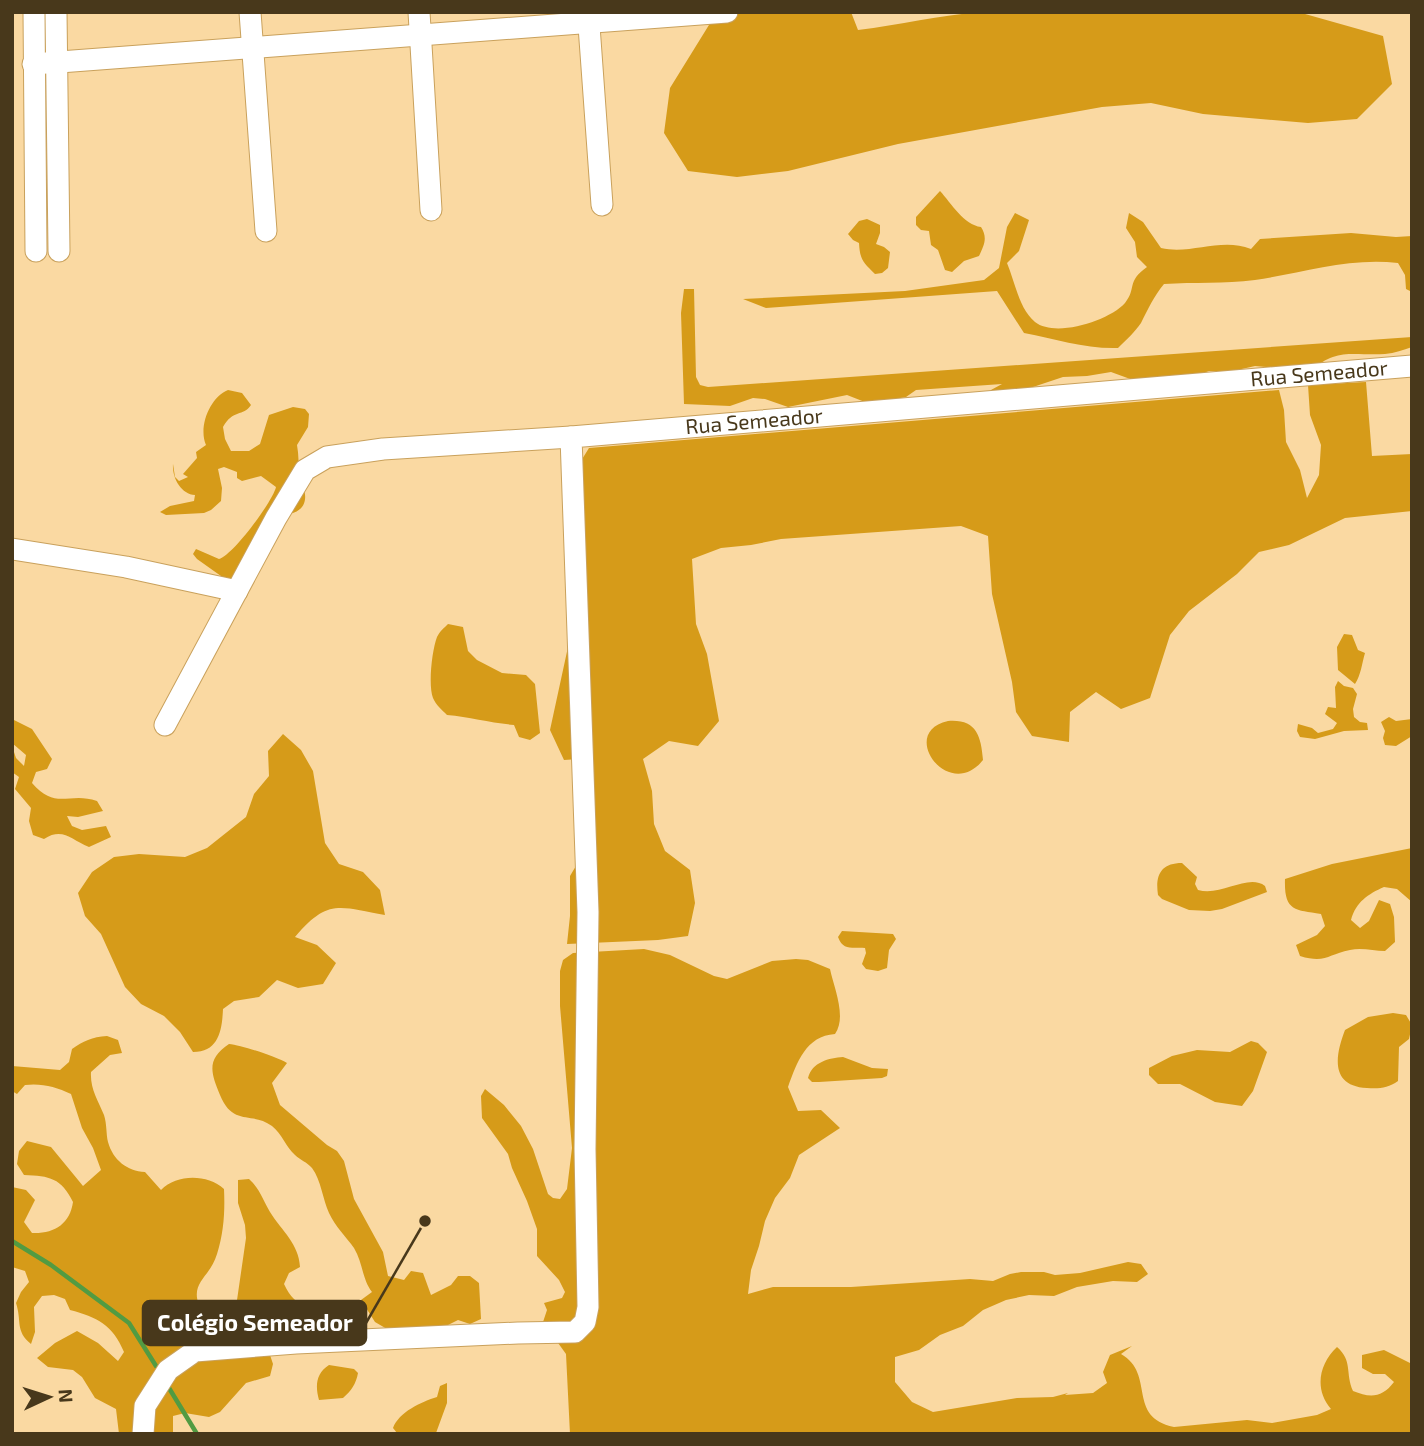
<svg xmlns="http://www.w3.org/2000/svg" width="1424" height="1446" font-family="'Exo 2',sans-serif">
	<rect width="100%" height="100%" fill="#fad9a2"/>
	<!-- forest -->
	<path fill="#d69b19" d="M717 12H851L858 30C899 25 940 15 981 12H1298L1383 36 1392 84 1357 119 1308 123 1203 114 1151 103 1102 107 898 144 788 171 737 177 688 171 664 133 670 88Z
		M940 191C951 203 964 225 981 227 988 238 984 245 979 256L964 261 952 272 945 270 938 250 931 245 929 231 921 230 916 225V217Z
		M1015 213 1029 220 1019 251 1007 263C1015 282 1019 309 1035 322 1055 338 1109 321 1125 303 1137 288 1126 282 1147 267L1137 257 1135 242 1126 228 1129 213 1143 222 1161 248C1191 255 1221 237 1251 249L1260 239 1351 233 1396 237 1412 236V292L1406 289 1405 275 1398 263C1350 257 1302 273 1255 280 1224 284 1194 282 1164 284 1154 296 1148 309 1141 323 1135 332 1126 340 1118 348 1085 349 1056 339 1024 333L997 291 766 308 743 299 905 291 984 280 999 268 1007 227Z
		M867 219 880 225V233L876 244 884 247 890 252 888 268 882 273 875 274C863 262 860 260 859 243L853 240 848 234 859 221Z
		M684 289H694L696 377 700 385 708 387 1412 337V347C1403 350 1395 353 1385 354 1354 356 1336 347 1311 371L1255 366 1233 371H1209L1198 375 1133 380 1111 372 1087 376 1063 377 1024 390H991L1002 384 916 390 906 397 870 404 847 395 788 407 765 399 753 398 730 406 684 404 681 313Z
		M1366 382 1372 456 1412 454V511L1345 518 1289 545 1259 552 1237 574 1189 611 1170 635 1150 698 1121 709 1096 692 1070 712 1069 742 1032 736 1016 712 1012 682 992 594 988 536 961 526 781 539 751 545 721 548 692 559 696 624 707 654 719 721 698 746 669 741 643 759 652 791 654 824 665 851 690 870 695 903 688 936 658 940 567 944 570 916V876L586 849 589 786 594 758 564 760 550 730 568 647 580 620 576 469 589 448 1279 390 1284 410 1286 442 1300 470 1307 498 1319 475 1321 445 1310 415 1308 385Z
		M228 390 242 393 251 405C243 417 233 409 223 427L225 439 231 451H249L260 444 269 415 293 407 305 409 309 414 308 427 297 445C299 455 298 465 300 475 305 490 312 508 290 514L243 572 228 581 197 559 193 554 196 549 219 559C233 555 273 501 276 487L261 476 242 481 237 478V472L224 467 218 469 222 488 221 501 211 510 204 513 166 515 160 512 170 506 194 501 195 495C181 494 172 478 173 464L175 477 179 481 188 477 183 474 197 458 196 452 206 445C198 427 210 397 228 390Z
		M448 624 463 627 468 651 477 660 502 673 526 675 535 684 540 733 530 740 519 737 514 725C491 723 470 717 447 715 442 710 436 705 433 698 428 685 432 650 437 637 440 631 444 628 448 624Z
		M1344 634 1352 635 1358 650 1365 653C1362 663 1361 675 1355 684L1338 670 1337 647Z
		M1338 681 1344 686 1353 688 1357 694 1353 709 1354 717 1360 722 1367 723 1368 730 1344 731 1315 739 1300 737 1297 731 1298 724 1312 728 1318 733 1333 729 1337 723 1325 714 1328 707 1336 708 1335 687Z
		M1389 717 1396 721 1412 719V736L1396 746 1385 745 1383 738 1385 731 1381 722Z
		M12 719 32 729 52 759 47 769 36 772 32 783C56 811 69 791 97 801L103 811 78 817 67 816 72 826 82 830 106 826 111 837 89 847C71 840 63 827 44 839L33 835 29 821 31 808 15 789 19 777 12 772V746L16 758 24 766 26 755 12 743Z
		M948 721C976 719 981 735 983 760 949 803 897 732 948 721Z
		M283 734 301 750 313 771 325 843 339 864 363 872 380 890 385 915C339 907 328 898 295 937L317 945 336 963 323 984 298 988 277 980 259 997 234 1001 223 1009C222 1030 219 1052 193 1052L180 1032 164 1016 141 1004 125 987 101 934 85 916 78 893 92 872 114 857 139 854 185 857 207 848 246 817 254 794 269 776 268 751Z
		M1412 848V902L1397 889 1384 887C1368 894 1356 902 1351 920L1360 928 1369 921 1379 900 1390 904 1394 917 1395 942 1385 951C1374 951 1361 947 1350 950 1328 954 1326 964 1300 956L1296 945 1317 935 1325 926 1321 914C1294 910 1284 911 1285 879L1332 864Z
		M1182 863 1197 877 1195 884 1198 890C1221 897 1248 873 1265 886L1267 892 1222 909 1210 911 1189 910 1162 899 1158 895C1155 875 1161 863 1182 863Z
		M842 931 893 934 896 939 889 950 887 968 878 971 866 969 862 964 866 953 865 948C852 947 843 951 838 937Z
		M644 949 670 955 714 976 727 979 772 961 796 959 808 960 830 969C834 988 847 1017 835 1034 806 1036 797 1062 788 1087L798 1111 821 1110 840 1128 799 1155 790 1178 775 1198 765 1221 759 1246 751 1270 748 1294 773 1287H851L970 1279 993 1281 1010 1274 1021 1272H1044L1055 1275 1080 1273 1128 1262 1141 1264 1148 1274 1137 1282 1113 1281 1077 1287 1054 1296 1029 1295 1006 1300 983 1310 963 1326 940 1335 919 1350 895 1357V1382L912 1402 933 1412 1017 1398 1053 1397 1068 1393 1065 1395 1093 1393 1107 1383 1103 1372 1110 1355 1132 1346 1121 1354C1156 1374 1126 1417 1174 1427L1247 1420 1272 1423 1317 1415 1331 1409C1314 1389 1319 1364 1337 1347 1353 1361 1345 1373 1353 1391 1370 1398 1382 1398 1394 1382L1385 1374H1373L1362 1368V1355L1384 1350 1412 1364V1434H570L566 1354 543 1322 547 1310 544 1303 562 1298 565 1292 559 1280 537 1256V1229L527 1201 512 1168 508 1154 482 1118 481 1096 485 1089 504 1105 521 1126 533 1149 548 1194 553 1198 560 1199 567 1189 572 1148 560 1006V971L563 960 573 953Z
		M1393 1013 1406 1015 1412 1025 1409 1039 1399 1047 1398 1081C1388 1088 1379 1089 1367 1088 1330 1086 1335 1056 1345 1030L1368 1017Z
		M107 1036 118 1040 122 1053 110 1055 91 1072C90 1089 98 1100 104 1115 107 1124 106 1134 108 1142 113 1160 127 1171 145 1172L161 1190C177 1174 207 1174 224 1189 225 1211 224 1232 217 1254 209 1281 184 1283 205 1317L228 1323 235 1314 246 1238 245 1225 238 1203V1180L249 1179C260 1189 263 1200 270 1212 282 1231 299 1244 300 1267L289 1273 284 1284C290 1297 296 1303 310 1308L320 1301 344 1329 345 1341 269 1352 273 1364 270 1376 246 1383 220 1412 209 1417 185 1413 173 1416V1434H119L116 1409 95 1398 82 1377 73 1370 48 1367 37 1358 55 1343 77 1331 98 1343 118 1361 124 1352C113 1325 97 1317 70 1310L65 1299 54 1295 42 1296 34 1307 35 1332 31 1344C15 1331 22 1321 16 1303L21 1292 29 1282 25 1271 12 1267V1187L26 1190 35 1200 24 1222 32 1233C54 1234 70 1224 73 1202 61 1178 50 1176 24 1175L17 1164 19 1151 27 1141 51 1147 83 1186 101 1170 93 1148 82 1128 71 1094C56 1087 42 1083 25 1085L17 1094 12 1091V1066L60 1070 69 1062 72 1049C83 1041 92 1037 107 1036Z
		M1251 1041 1258 1043 1267 1052 1253 1091 1242 1106 1215 1102 1180 1084H1158L1149 1075V1068L1172 1056 1197 1050 1230 1052Z
		M229 1044C241 1045 277 1057 287 1063L272 1083 280 1105 327 1145 337 1151 344 1161 354 1199 383 1252 388 1276 404 1280 411 1271 423 1273 431 1295 451 1285 458 1276H470L479 1283 481 1319 470 1324 458 1320 436 1331 387 1329 375 1322 361 1300 372 1292C362 1279 363 1263 354 1248 346 1237 335 1226 329 1213 323 1200 321 1180 312 1168 307 1162 300 1160 295 1155 286 1147 282 1134 272 1126 252 1111 233 1127 220 1095 210 1071 207 1059 229 1044Z
		M843 1057 872 1068 888 1069 887 1076 882 1078 819 1082H812L808 1078C812 1062 829 1058 843 1057Z
		M329 1365 354 1369 358 1373C356 1384 351 1391 343 1398L319 1400C315 1386 316 1373 329 1365Z
		M447 1383V1403L436 1433H397L393 1428C399 1412 421 1402 437 1397L440 1386Z"/>
	<g fill="none" stroke-linecap="round" stroke-linejoin="round">
		<!-- stream -->
		<path stroke="#529b42" stroke-width="4.5" d="M12 1241 51 1265 129 1323 156 1366
			M169 1388 197 1434"/>
		<!-- minor casing -->
		<g stroke="#c9a15c" stroke-width="23">
			<g id="minor">
				<path d="M34 12 36 251"/>
				<path d="M56 12 59 251"/>
				<path d="M250 12 266 231"/>
				<path d="M419 12 431 210"/>
				<path d="M588 12 602 205"/>
				<path d="M33 64 727 12"/>
				<path d="M12 549 126 567 237 591"/>
				<path d="M165 725 276 518 305 470 327 457 383 449 571 437"/>
				<path id="s1" d="M143 1434 145 1406 168 1370 195 1351 296 1343 518 1333 575 1332 585 1322 588 1307 585 1149 588 912 571 437 1412 366"/>
			</g>
		</g>
		<!-- minor -->
		<use href="#minor" stroke="#fff" stroke-width="21"/>
	</g>
	<g text-anchor="middle" stroke-width="5" stroke-linejoin="round" paint-order="stroke">
		<!-- street labels -->
		<g font-size="21" fill="#48381b" stroke="#fad9a2">
			<text dy="7" stroke="none"><textPath href="#s1" startOffset="2135">Rua Semeador</textPath></text>
			<text dy="7" stroke="none"><textPath href="#s1" startOffset="1568">Rua Semeador</textPath></text>
		</g>
	</g>
	<!-- callouts -->
	<path fill="none" stroke="#48381b" stroke-width="2.5" d="M425 1221L366 1323"/>
	<circle fill="#48381b" stroke="#fad9a2" stroke-width="2.5" cx="425" cy="1221" r="7"/>
	<rect fill="#48381b" stroke="#48381b" stroke-width="2.5" x="143" y="1301" width="223" height="44" rx="7"/>
	<g font-size="23" text-anchor="middle" font-weight="bold" fill="#fff">
		<text x="255" y="1331">Colégio Semeador</text>
	</g>
	<!-- border -->
	<rect width="1424" height="1446" fill="none" stroke="#48381b" stroke-width="28"/>
	<!-- north arrow -->
	<g transform="translate(49 1397) rotate(86)" stroke="#fad9a2" stroke-width="5" paint-order="stroke">
	<path d="M0-5L12 26L0 18L-12 26Z" fill="#48381b"/>
	<text y="-10" font-size="19" font-weight="bold" text-anchor="middle" fill="#48381b">N</text>
	</g>
</svg>
